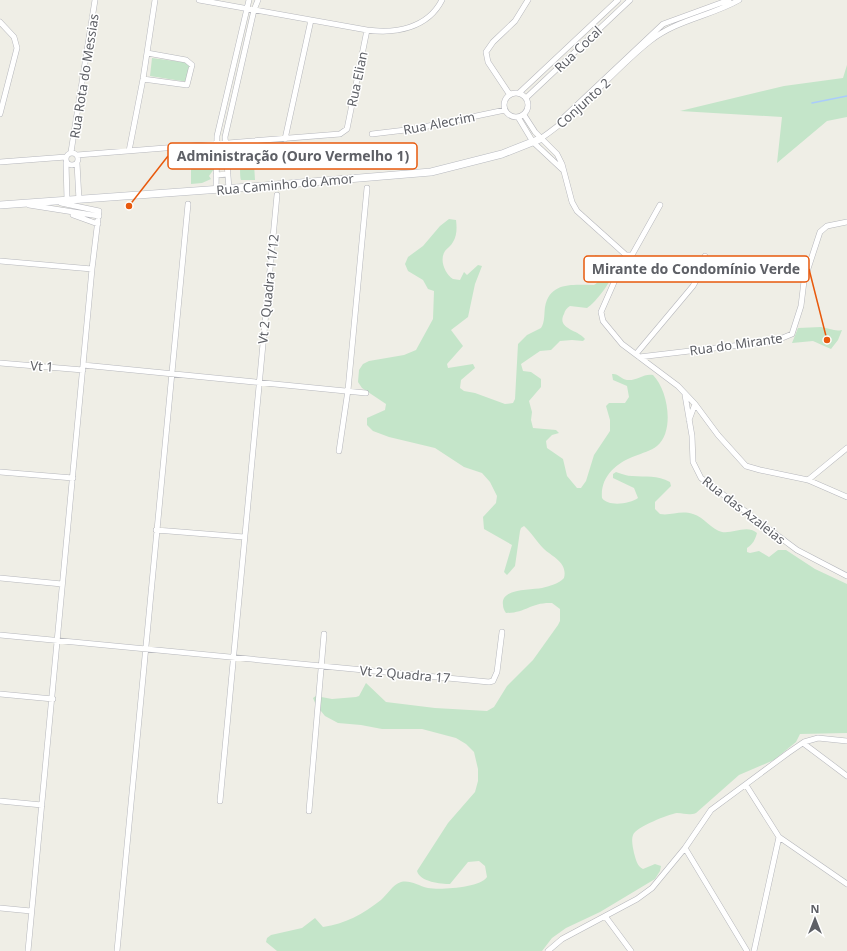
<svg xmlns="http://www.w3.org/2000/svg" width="847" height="951" font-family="'Noto Sans',sans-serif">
	<rect width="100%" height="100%" fill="#efeee6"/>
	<!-- green -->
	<path fill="#c4e5c9" d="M152 58 190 63 188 82 150 76Z
		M847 65V117L827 121 777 163 782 117 680 111 784 86 843 78Z
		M240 148H253L255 180H241C239 176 241 155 240 148Z
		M213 150 214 169 209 176 211 179 202 183 191 184V151Z
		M449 219 456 220C457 227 457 236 453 242 451 246 447 248 445 251 439 260 445 274 453 279L460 280 464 272 467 275 478 265 482 266 475 284 468 317 451 330 463 346 447 364 448 368 473 364 475 368 461 380 460 388 464 391 475 393 505 404 513 403 515 399 518 344 527 335 541 328C545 322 544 314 545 307 550 281 574 285 594 285 607 277 596 265 595 255L606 257 615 264C617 275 596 303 587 308L570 306C567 308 565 310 564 314 556 329 579 330 585 339L583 341 572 340 560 341 551 350 540 351 521 364 523 371 531 372 541 379V387L529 401 532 412 531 420 533 428 556 430 559 433 552 435 546 441 547 448 563 459 567 476 577 488H581L586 481 594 455 610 431V420L606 406 609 403H625L629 397 627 386 613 380 612 374C618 373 621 379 627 380 637 381 644 373 653 375 668 390 675 431 657 446 651 451 642 453 635 456 616 463 600 477 602 498 608 507 630 504 638 498L634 488 613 478V474L616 472C622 474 627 476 632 476 646 477 657 475 670 482L671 486 655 502V509L660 514C671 516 680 510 693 514 704 517 712 530 722 532 733 534 747 524 757 533 755 540 753 544 747 548V552L750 553 759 551 769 557 778 550H786L815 569 847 584V733L800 734 796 742 774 760 739 775 696 813C688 816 685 813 677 813 669 814 636 827 633 835 631 840 633 848 634 853 636 860 637 866 643 869L655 864 661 866 660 871 655 879 600 912 566 928 552 938 542 951H277L266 942 267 938 271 935 302 928 315 918 323 927C345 924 363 914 381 900 387 895 393 884 401 882 411 880 418 886 428 888 440 890 480 888 487 877L485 866 479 861 468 862 450 884C441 884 420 882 417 871L448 823 475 792 478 781V769L474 752 466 744 456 738 422 729H382L361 725 338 723 325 716 316 705 313 698 316 696 332 699 356 697 359 696 366 683 386 702 435 708 487 711 494 707 507 686 533 660 558 625 560 621V609L552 603C531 602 526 613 506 613 504 610 503 608 503 605 500 588 532 590 542 588 549 586 559 584 564 578 568 562 552 557 543 548 536 541 532 533 524 526L521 528 520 531 515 566 507 575 504 572 512 545 484 529 483 517 496 503 497 496 490 482 482 473 464 467 435 448 389 437 373 431 367 425V418L385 410 386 404 362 388 358 382 359 370 363 364 369 361 404 355 416 350 433 319 434 291 428 289 423 280 408 271 405 264 408 257 423 246 440 226Z
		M821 327C829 328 835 332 842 330L838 340 831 349 813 341 792 343 798 328Z"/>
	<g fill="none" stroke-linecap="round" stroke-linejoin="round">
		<!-- stream -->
		<path stroke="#aaccfb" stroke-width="1.5" d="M812 103 847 96"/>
		<!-- street casing -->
		<g stroke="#b6b7bc" stroke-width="6">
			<path id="street" d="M199 0 367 30C396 34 428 28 442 0
				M0 22 14 37 17 48 0 114
				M143 79 187 85 192 65 186 60 147 53
				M519 93 618 0
				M504 105a12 12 0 1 1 24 0a12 12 0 1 1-24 0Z
				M510 95 488 62 486 52 493 42 515 21 528 0
				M526 98 630 0
				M524 115 535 132 557 154 562 164 572 202 577 211 626 255
				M518 117 533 142 563 170
				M560 121 663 24 729 0
				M372 134 414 129 505 110
				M285 139 311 20
				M540 139C582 111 612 71 650 41 676 20 711 16 739 0
				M129 151 143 79 155 0
				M71 152 95 0
				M66 159a6 6 0 1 1 12 0a6 6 0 1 1-12 0Z
				M77 155 340 134 347 129 367 30
				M0 162 66 157
				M66 162 67 200
				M77 163 79 200
				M216 175 228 174
				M229 189 225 137 254 10 258 0
				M216 190 217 136 249 0
				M29 205 99 216
				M73 215 98 224
				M626 255 601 312 603 321 622 344 678 386 695 404 718 435 746 466 760 470 808 480 847 497
				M626 255H632L660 205
				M0 261 92 269
				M636 354 693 286 698 277 705 256
				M639 357 775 341 792 334 801 306 804 281 820 232 827 226 847 222
				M0 363 83 370
				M83 365 366 393
				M685 395 692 436 693 462 701 478 797 550 847 576
				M689 420 695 404
				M339 451 348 390 367 188
				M0 472 73 478
				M808 480 847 448
				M156 530 244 537
				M0 578 62 584
				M0 635 489 682 493 681 497 672 502 632
				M0 694 53 699
				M803 743 847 776
				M746 785 779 837 847 884
				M0 801 42 805
				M220 801 277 195
				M309 811 324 634
				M685 848 747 951
				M0 908 31 911
				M605 916 631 951
				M28 951 92 269 99 211 61 203
				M117 951 188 204
				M548 951 562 939 637 899 652 888 685 848 711 810 788 753 804 742 818 738 847 741
				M754 951 779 837"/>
		</g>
		<!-- secondary casing -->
		<g stroke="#b7b9bf" stroke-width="8">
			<path id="secondary" d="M0 205 264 186 431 172 502 154 540 139"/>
		</g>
		<!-- street -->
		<use href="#street" stroke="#fff" stroke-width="5"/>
		<!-- secondary -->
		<use href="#secondary" stroke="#fff" stroke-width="7"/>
	</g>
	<g text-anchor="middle" stroke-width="3" stroke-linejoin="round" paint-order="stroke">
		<!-- street labels -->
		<g font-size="13" fill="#5e6066" stroke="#fff">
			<text transform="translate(578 49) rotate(-44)" y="5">Rua Cocal</text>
			<text transform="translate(84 76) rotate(-81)" y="5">Rua Rota do Messias</text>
			<text transform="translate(357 79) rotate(-78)" y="5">Rua Elian</text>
			<text transform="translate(583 103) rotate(-42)" y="5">Conjunto 2</text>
			<text transform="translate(439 123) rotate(-11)" y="5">Rua Alecrim</text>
			<text transform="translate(285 184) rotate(-5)" y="5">Rua Caminho do Amor</text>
			<text transform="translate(268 289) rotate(-84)" y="5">Vt 2 Quadra 11/12</text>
			<text transform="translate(736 344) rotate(-8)" y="5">Rua do Mirante</text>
			<text transform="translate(42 366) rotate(4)" y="5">Vt 1</text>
			<text transform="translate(744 510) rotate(38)" y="5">Rua das Azaleias</text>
			<text transform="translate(405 674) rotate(5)" y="5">Vt 2 Quadra 17</text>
		</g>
	</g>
	<!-- callouts -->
	<path fill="none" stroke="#e8590c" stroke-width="1.5" d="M129 206L168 156M827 340L809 269"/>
	<g fill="#e8590c" stroke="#fff" stroke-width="1.5">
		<circle cx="129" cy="206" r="4"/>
		<circle cx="827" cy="340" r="4"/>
	</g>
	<g fill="#fff" stroke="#e8590c" stroke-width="1.5">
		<rect x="168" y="143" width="249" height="26" rx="4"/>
		<rect x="584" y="256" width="225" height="26" rx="4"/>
	</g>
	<g font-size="14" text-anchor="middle" font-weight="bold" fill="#5e6066">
		<text x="293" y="161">Administração (Ouro Vermelho 1)</text>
		<text x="696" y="274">Mirante do Condomínio Verde</text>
	</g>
	<!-- north arrow -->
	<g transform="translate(815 919)" stroke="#ffffff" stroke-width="3" paint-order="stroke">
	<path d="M0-3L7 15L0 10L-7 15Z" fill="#5e6066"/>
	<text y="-6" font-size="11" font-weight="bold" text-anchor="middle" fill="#5e6066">N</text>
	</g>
</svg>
